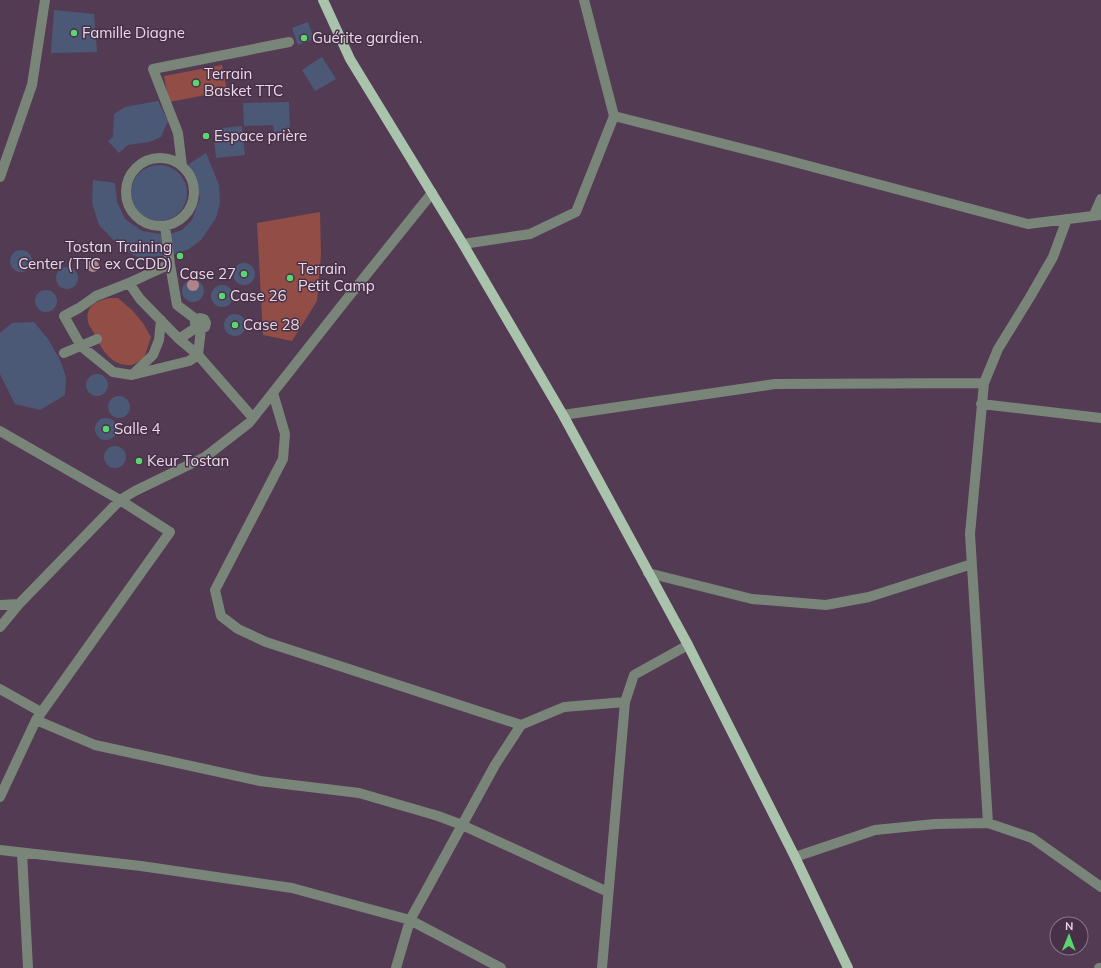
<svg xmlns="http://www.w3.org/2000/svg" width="1101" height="968" font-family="Mulish,sans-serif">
	<rect width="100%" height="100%" fill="#533b53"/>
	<!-- green -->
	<path fill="#914d46" d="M222 65 227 91 169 102 164 76Z
		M320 212 321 255 317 301 292 341 263 335 257 223Z
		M111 298H118L132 310 143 323 151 337 144 358C139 361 134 366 128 365 111 365 102 349 95 336 94 332 91 329 89 325 83 307 96 300 111 298Z"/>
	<!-- building -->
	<path fill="#4c5976" d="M54 10 94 14 97 52 51 53Z
		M308 22 314 39 298 45 292 28Z
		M322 57 336 79 315 91 302 70Z
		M158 101 168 121 161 137 149 142 128 145 119 153 108 141 113 137 114 114 125 107Z
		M289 102 290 131 274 132 273 125 244 126 243 103Z
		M242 126 245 155 216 158 213 129Z
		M206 153 219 185 220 203 216 218 201 240 189 249 172 255 170 234 182 230 192 220 200 198 189 164Z
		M131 193a28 28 0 1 1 56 0a28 28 0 1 1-56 0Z
		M93 180 115 183 117 202 125 219 142 231 161 234 166 256 138 257 122 249 99 225 92 203Z
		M10 261a11 11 0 1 1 22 0a11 11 0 1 1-22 0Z
		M233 274a11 11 0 1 1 22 0a11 11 0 1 1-22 0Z
		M56 278a11 11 0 1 1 22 0a11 11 0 1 1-22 0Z
		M182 291a11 11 0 1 1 22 0a11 11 0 1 1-22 0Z
		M211 296a11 11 0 1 1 22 0a11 11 0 1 1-22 0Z
		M35 301a11 11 0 1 1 22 0a11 11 0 1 1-22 0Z
		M224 325a11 11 0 1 1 22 0a11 11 0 1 1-22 0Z
		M34 322 48 339 60 360 66 377 65 395 40 410 15 404 0 374V333L12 323Z
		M86 385a11 11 0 1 1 22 0a11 11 0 1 1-22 0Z
		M108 407a11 11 0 1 1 22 0a11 11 0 1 1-22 0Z
		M95 429a11 11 0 1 1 22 0a11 11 0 1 1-22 0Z
		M104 457a11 11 0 1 1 22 0a11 11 0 1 1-22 0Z"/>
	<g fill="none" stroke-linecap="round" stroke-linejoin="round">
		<!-- minor -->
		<path stroke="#798579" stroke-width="10" d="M614 116 779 158 1028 224 1101 215
			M126 192a34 34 0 1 1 68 0a34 34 0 1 1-68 0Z
			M182 166 178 133 153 69 289 42
			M0 177 32 85 45 0
			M1094 215 1101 199
			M463 244 530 234 576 212 614 116 584 0
			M170 264 177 305 197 320
			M129 283 170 264 165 226
			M161 320 159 340 153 355 132 375 113 372 81 346 64 316 79 308 96 296 129 283 140 299 179 339 198 355 253 418
			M179 339 197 327 201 329 205 327 206 323 204 319 200 318 197 320 195 323 196 325
			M64 353 97 339
			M132 375 189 361 198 355 201 329
			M273 393 285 434 283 459 215 590 221 616 238 629 266 642 521 725
			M981 404 1101 418
			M563 415 775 384 984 383
			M0 431 120 500 170 532 36 720 0 797
			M648 573 752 599 826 605 869 597 972 564
			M0 605 19 604
			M0 627 19 604 120 500 135 491 205 457 249 423 342 305 432 193
			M0 689 41 712
			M36 720 95 745 260 781 359 793 438 816 462 825 608 892
			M988 823 970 534 984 383 998 349 1030 297 1053 257 1067 219
			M0 850 141 866 292 888 410 920 501 968
			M22 853 28 968
			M795 857 875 830 935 824 988 823 1032 838 1101 887
			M396 968 410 920 495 765 521 725 564 707 625 702
			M602 968 625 702 634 675 688 645
			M1099 968H1101"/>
		<!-- major -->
		<path stroke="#aac3ac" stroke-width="10" d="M323 0 350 59 463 244 563 415 688 645 795 857 848 968"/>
	</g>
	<!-- trees -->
	<g fill="#af838a">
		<circle cx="93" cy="266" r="6"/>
		<circle cx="193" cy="285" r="6"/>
	</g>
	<!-- markers -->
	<g fill="#5bd56d" stroke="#483148" stroke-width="1.5">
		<circle cx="74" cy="33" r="4"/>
		<circle cx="304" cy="38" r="4"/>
		<circle cx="196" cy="83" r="4"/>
		<circle cx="206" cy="136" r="4"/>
		<circle cx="180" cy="256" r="4"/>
		<circle cx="244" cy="274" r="4"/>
		<circle cx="290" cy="278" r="4"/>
		<circle cx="222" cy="296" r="4"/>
		<circle cx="235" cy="325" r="4"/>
		<circle cx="106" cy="429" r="4"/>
		<circle cx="139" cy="461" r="4"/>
	</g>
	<g text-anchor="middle" stroke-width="3" stroke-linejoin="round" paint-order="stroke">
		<!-- poi labels -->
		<g font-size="15" fill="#e8d9e8" stroke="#483148" text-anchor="start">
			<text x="82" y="38">Famille Diagne</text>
			<text x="312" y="43">Guérite gardien.</text>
			<text x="204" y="79">Terrain<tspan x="204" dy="17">Basket TTC</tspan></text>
			<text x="214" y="141">Espace prière</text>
			<text x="172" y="252" text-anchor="end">Tostan Training<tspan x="172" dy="17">Center (TTC ex CCDD)</tspan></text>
			<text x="298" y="274">Terrain<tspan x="298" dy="17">Petit Camp</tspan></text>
			<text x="236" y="279" text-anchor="end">Case 27</text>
			<text x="230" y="301">Case 26</text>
			<text x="243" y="330">Case 28</text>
			<text x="114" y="434">Salle 4</text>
			<text x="147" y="466">Keur Tostan</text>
		</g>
	</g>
	<!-- north arrow -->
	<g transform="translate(1069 936) rotate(1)"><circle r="19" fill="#483148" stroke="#887488"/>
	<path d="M0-3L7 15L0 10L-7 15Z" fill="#5bd56d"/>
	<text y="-6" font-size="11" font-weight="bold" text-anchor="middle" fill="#e8d9e8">N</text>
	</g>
</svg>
